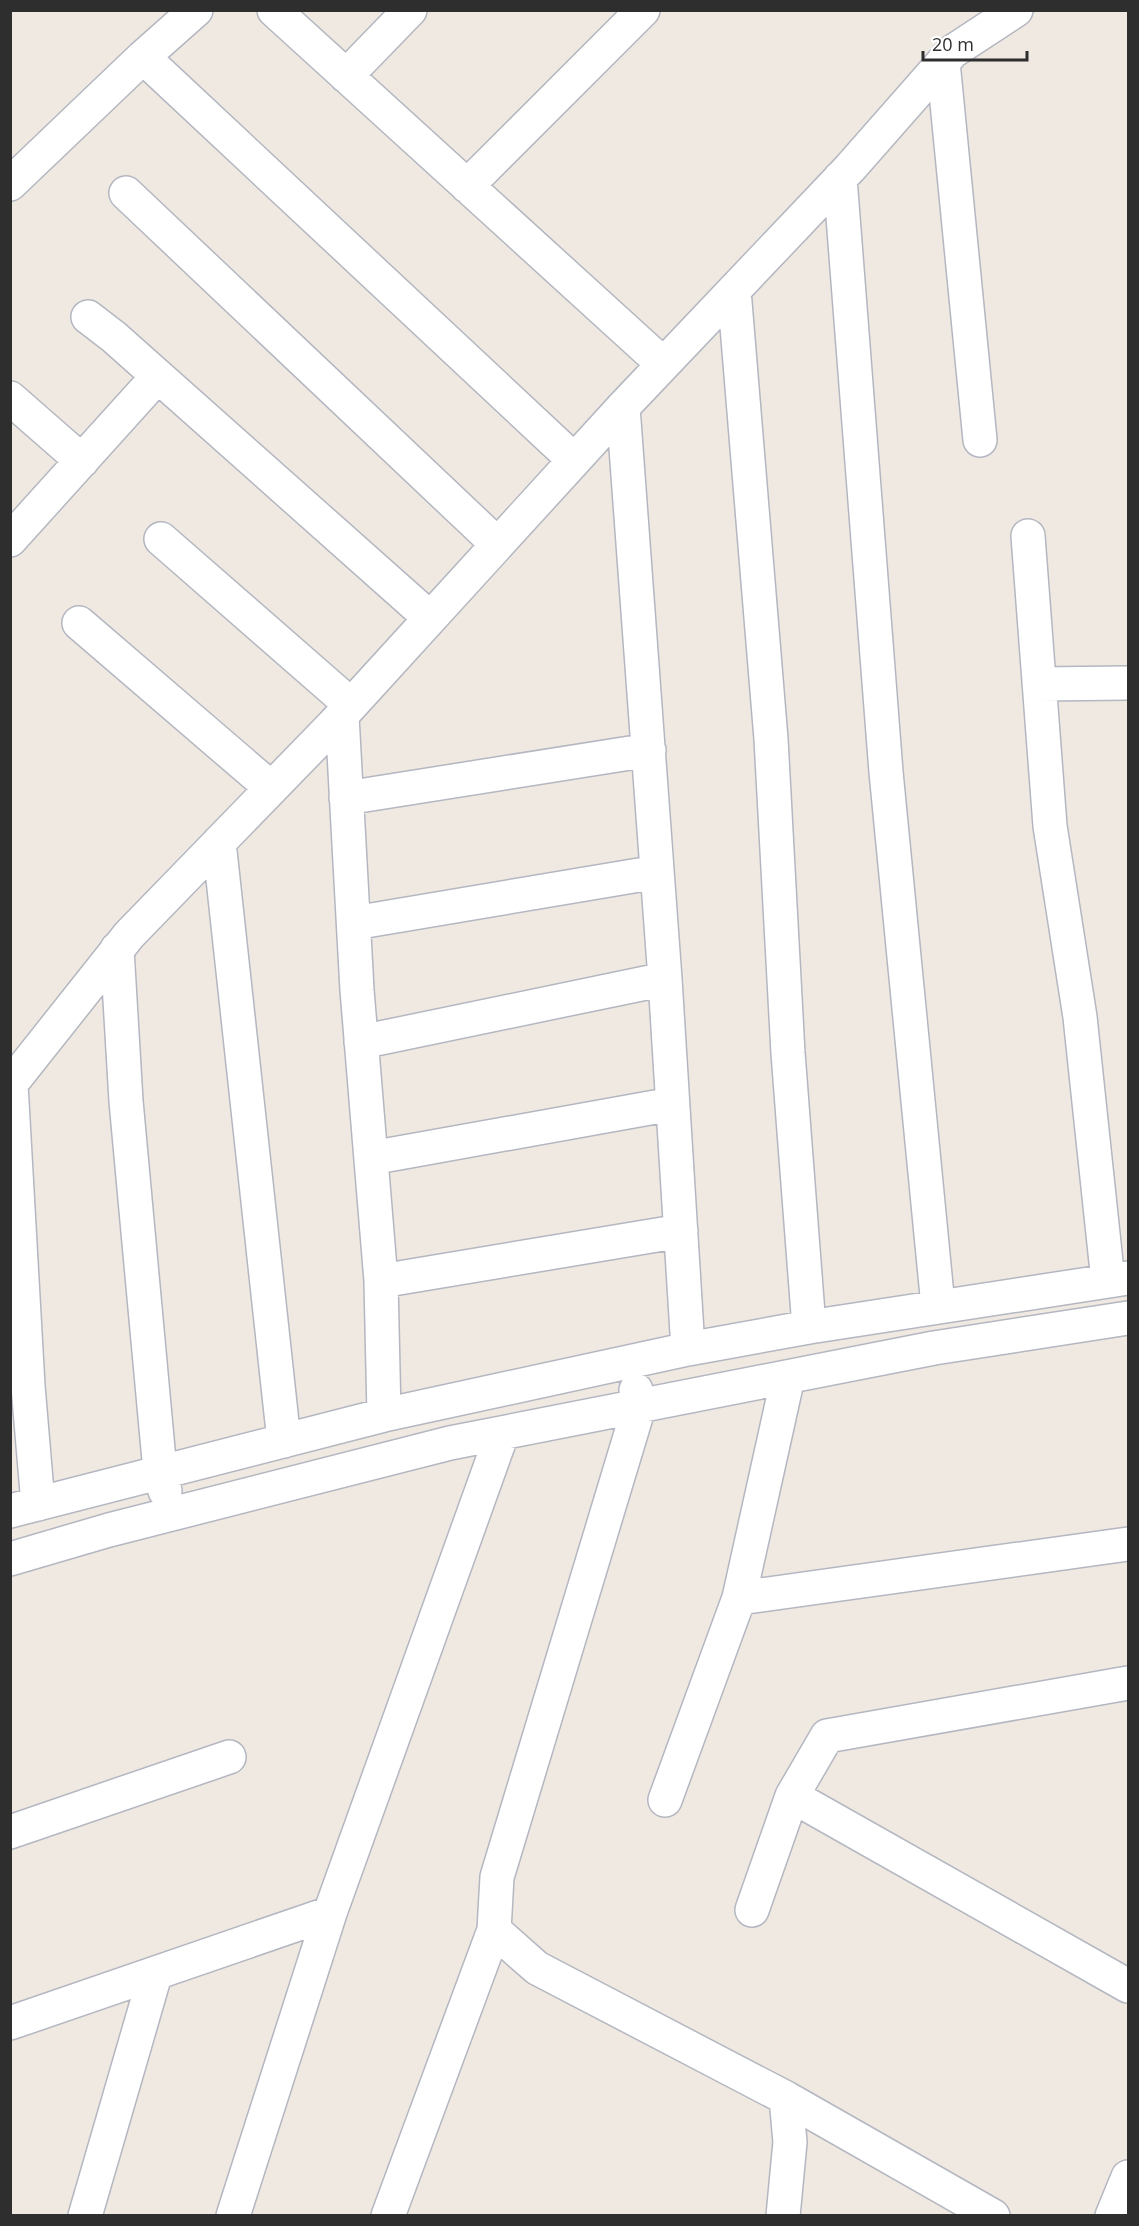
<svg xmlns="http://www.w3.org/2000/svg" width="1139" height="2226" font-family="'Open Sans',sans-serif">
	<rect width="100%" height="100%" fill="#efe9e1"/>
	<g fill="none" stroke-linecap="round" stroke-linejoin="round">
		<!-- minor casing -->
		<g stroke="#b4b7c1" stroke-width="36">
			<path id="minor" d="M274 10 663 364
				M143 57 574 460
				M943 62 980 440
				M346 76 410 10
				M840 178 886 772 938 1306
				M10 184 143 57 196 10
				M467 186 643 10
				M126 193 497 544
				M734 290 771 739 788 1053 809 1327
				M88 317 114 337 430 618
				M10 398 82 461
				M623 407 665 979 688 1349
				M1028 536 1050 826 1080 1017 1108 1281
				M161 539 351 705
				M10 540 158 376
				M79 623 271 788
				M1039 684 1128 683
				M342 716 357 990 381 1281 384 1415
				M346 798 649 750
				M219 842 284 1441
				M354 923 657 872
				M117 949 126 1101 160 1471 165 1491
				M361 1042 665 979
				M11 1084 28 1386 38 1504
				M10 1085 129 935 333 725 623 407 850 168 952 52 1016 10
				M371 1158 672 1104
				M381 1281 681 1231
				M636 1390 639 1407 497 1877 494 1930 537 1968 786 2098 790 2142 783 2216
				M10 1511 384 1415 688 1349 809 1327 1128 1278
				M10 1559 109 1530 450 1443 934 1348 1128 1318
				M739 1598 1128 1544
				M1128 1683 827 1736 792 1796 1128 1986
				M665 1800 739 1598 788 1377
				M10 1832 229 1757
				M752 1910 792 1796
				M10 2023 330 1913
				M786 2098 993 2216
				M85 2216 155 1975
				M233 2216 330 1913 502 1434
				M388 2216 494 1930
				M1112 2216 1128 2177"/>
		</g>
		<!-- minor -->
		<use href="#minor" stroke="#fff" stroke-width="33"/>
	</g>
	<!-- border -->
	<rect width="1139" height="2226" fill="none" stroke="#2e2e2e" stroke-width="24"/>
	<!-- scale -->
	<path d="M923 51v9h104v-9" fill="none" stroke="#2e2e2e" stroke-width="3"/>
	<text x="932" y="51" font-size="18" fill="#2e2e2e" stroke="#ffffff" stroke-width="4.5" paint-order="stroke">20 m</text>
</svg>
